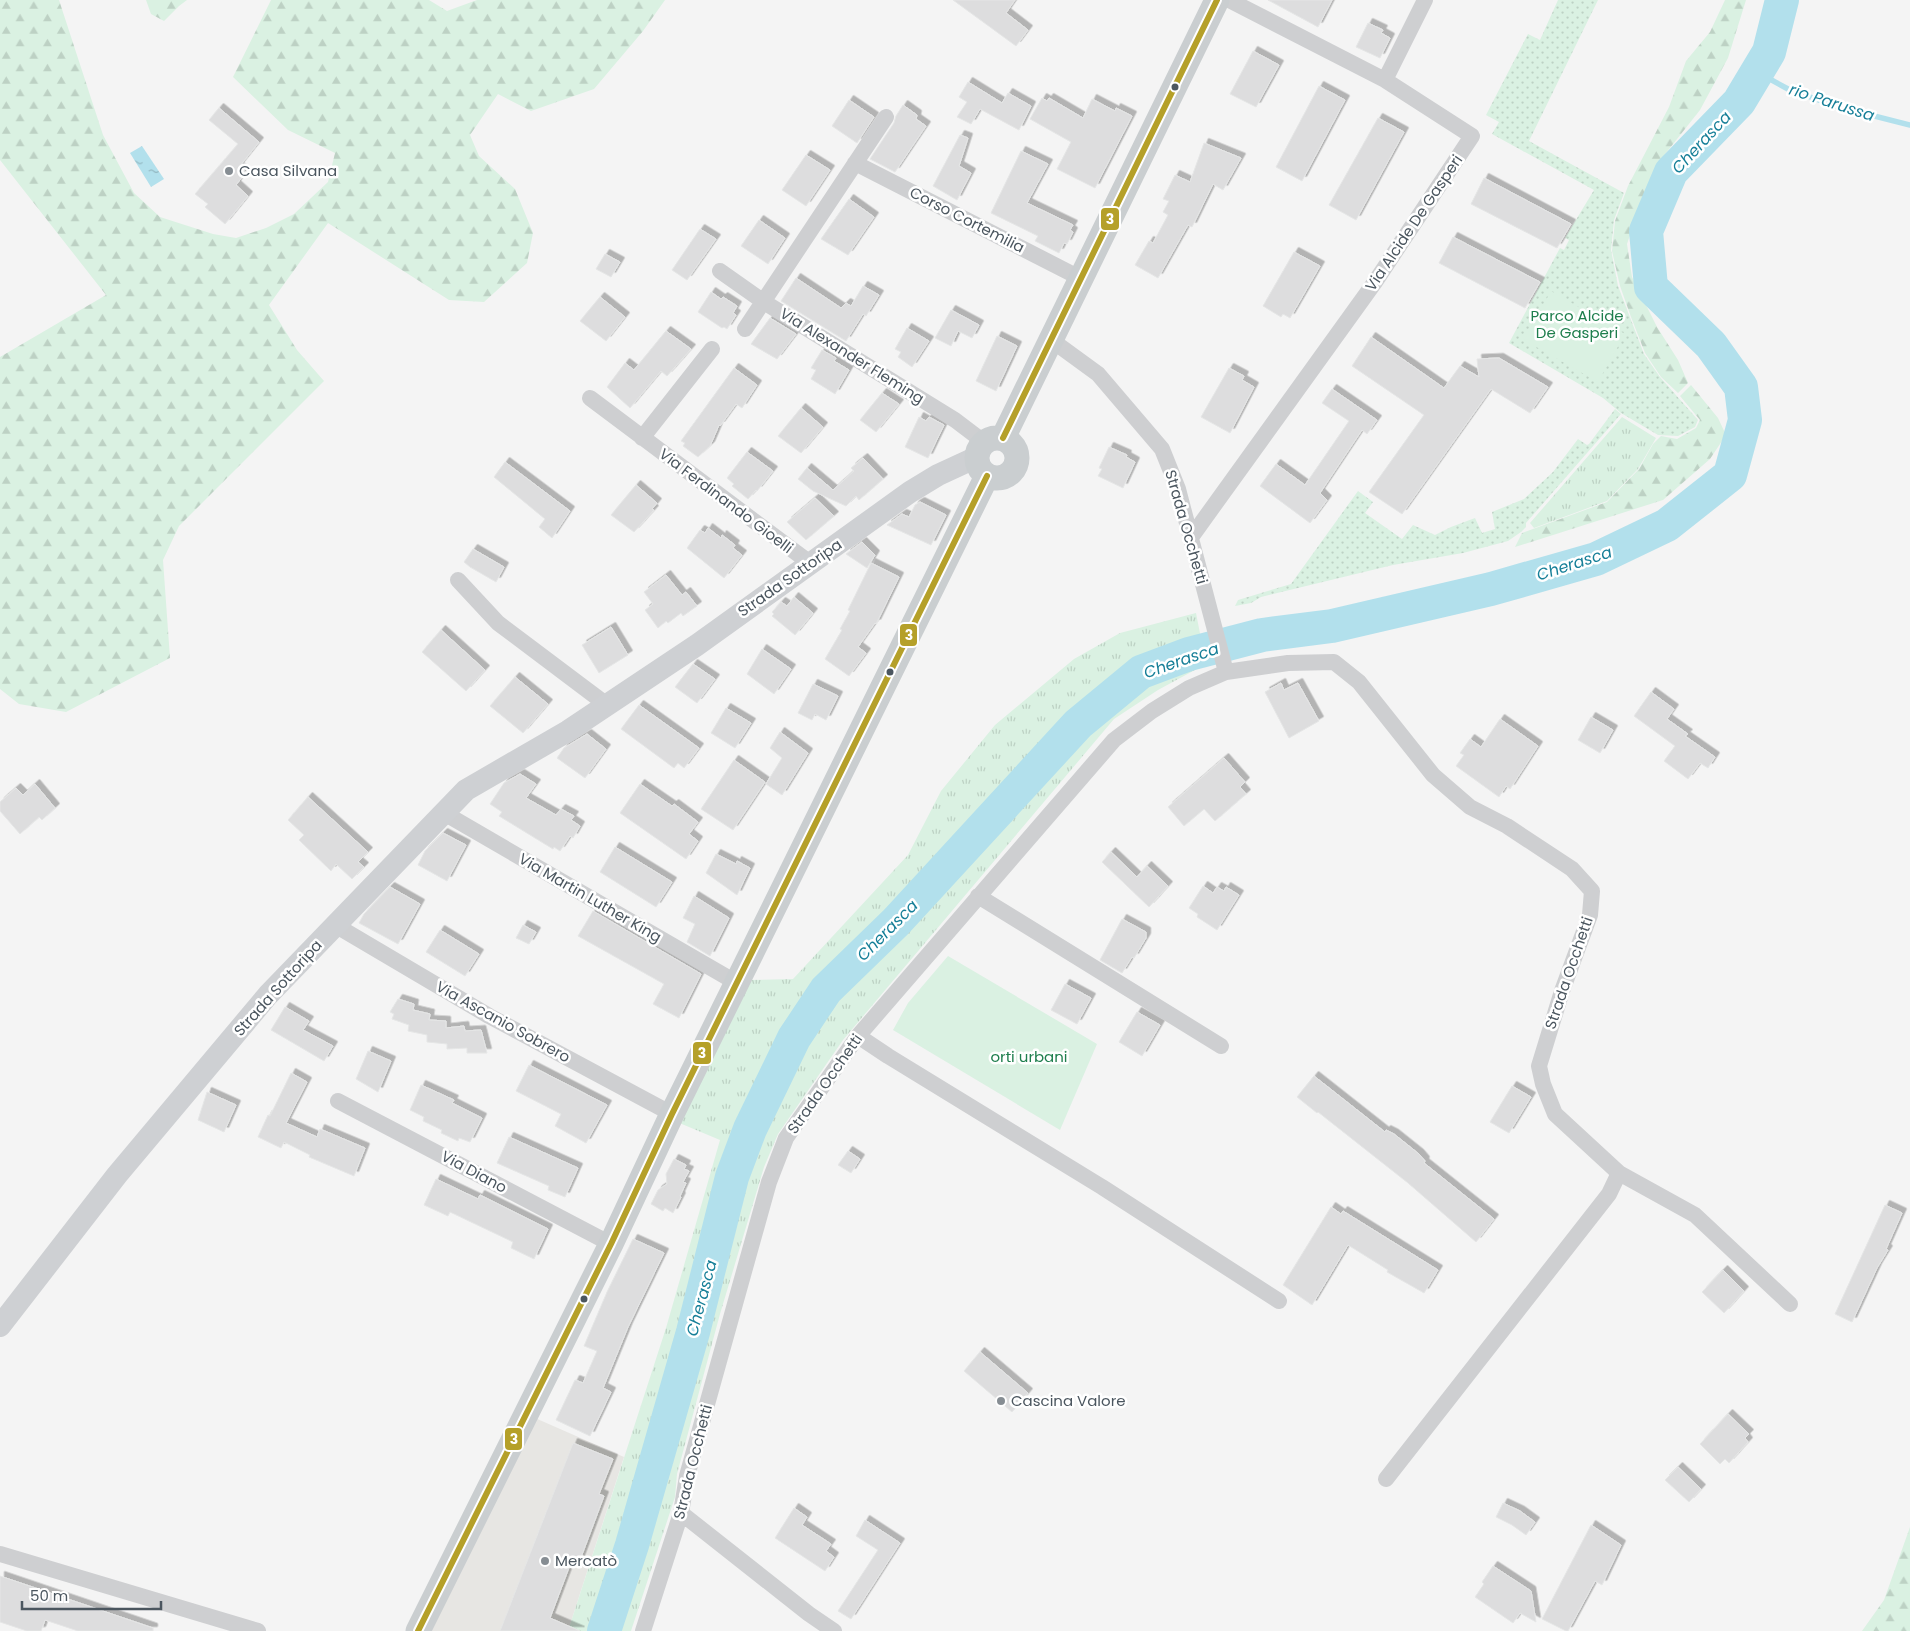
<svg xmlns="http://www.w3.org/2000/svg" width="1910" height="1631" font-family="Poppins,sans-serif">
	<defs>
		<pattern id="grass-tufts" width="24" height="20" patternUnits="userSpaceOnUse" patternTransform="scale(1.25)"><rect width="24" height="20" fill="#daf1e2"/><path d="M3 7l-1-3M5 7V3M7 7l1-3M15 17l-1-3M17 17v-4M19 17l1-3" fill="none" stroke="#bdd1c4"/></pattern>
		<pattern id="forest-firs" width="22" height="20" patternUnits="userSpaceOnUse" patternTransform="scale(1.25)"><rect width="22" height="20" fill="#daf1e2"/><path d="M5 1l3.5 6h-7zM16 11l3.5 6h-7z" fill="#bdd1c4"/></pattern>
		<pattern id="park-dots" width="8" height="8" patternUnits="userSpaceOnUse" patternTransform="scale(1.25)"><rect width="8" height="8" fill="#daf1e2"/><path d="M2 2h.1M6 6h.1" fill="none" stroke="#bdd1c4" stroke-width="1.8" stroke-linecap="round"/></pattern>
		<pattern id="water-ripples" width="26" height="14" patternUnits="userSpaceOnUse" patternTransform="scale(1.25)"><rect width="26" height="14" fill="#b2e0ec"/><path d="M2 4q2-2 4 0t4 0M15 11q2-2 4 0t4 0" fill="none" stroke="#93b8c2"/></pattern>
		<filter id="shadow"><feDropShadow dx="4.5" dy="-4.5" stdDeviation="0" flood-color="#0004"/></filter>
	</defs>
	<rect width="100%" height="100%" fill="#f4f4f4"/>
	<!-- commercial -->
	<path fill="#e7e6e3" d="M535 1418 624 1457 568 1631H431Z"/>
	<!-- grass -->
	<path fill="url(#grass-tufts)" d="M1622 417 1656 438 1638 469 1607 501 1534 528 1530 523Z
		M1196 613 1206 664 1158 690 1114 719 843 1040 778 1134 764 1167 720 1314 677 1474 675 1497 631 1631H568L666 1328 720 1140 677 1122 748 980 793 979 908 855 941 791 995 725 1074 659 1120 633Z"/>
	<!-- forest -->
	<path fill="url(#forest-firs)" d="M0 0H59L103 135 134 193 160 217 213 234 236 238 266 228 294 214 328 182 335 153 288 130 233 77 271 0H429L447 11 477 0H665L643 31 594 89 531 111 498 94 470 135 479 156 515 189 533 233 527 263 484 302 449 300 328 223 269 305 297 350 324 381 179 526 163 560 170 658 66 712 19 704 0 689V357L106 295 0 160Z
		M146 0H187L179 6 164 21 151 14Z
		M1725 0H1746L1728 58 1700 110 1662 158 1638 211 1627 244 1632 277 1657 327 1678 360 1688 383 1678 393 1661 377 1645 353 1631 317 1620 286 1612 251 1615 221 1628 186 1669 107 1686 61 1710 32Z
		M1691 385 1718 418 1726 435 1710 459 1663 500 1515 547 1522 533 1607 502 1639 469 1653 444 1661 436 1677 439 1696 428 1700 420 1680 396Z
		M1910 1527V1631H1862L1884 1600Z"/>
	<!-- park -->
	<path fill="url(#park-dots)" d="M1558 0H1598L1529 141 1624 193 1614 220 1611 250 1618 286 1644 354 1660 377 1698 420 1695 427 1678 436 1658 435 1621 413 1603 398 1509 343 1560 248 1564 250 1569 240 1565 238 1594 190 1492 134 1499 122 1486 115 1528 34 1540 40Z
		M1615 409 1621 414 1526 523V527L1521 532 1508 541 1463 553 1393 565 1261 597 1251 603 1235 606 1238 600 1291 584 1358 491 1373 502 1365 513 1402 539 1413 525 1435 535 1451 527 1475 518 1482 533 1495 529 1492 512 1524 499 1553 472 1578 439 1587 445 1589 444Z"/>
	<!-- garden -->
	<path fill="#daf1e2" d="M1551 291 1625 334 1598 382 1524 340Z
		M948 956 1097 1044 1060 1130 893 1030 908 1003Z"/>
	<!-- water -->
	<path fill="url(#water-ripples)" d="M142 146 164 179 151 187 130 153Z"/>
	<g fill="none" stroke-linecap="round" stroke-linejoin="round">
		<!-- stream -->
		<path stroke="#b2e0ec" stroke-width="5.5" d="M1757 72 1788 89 1835 106 1910 125"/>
		<!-- river -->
		<path stroke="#b2e0ec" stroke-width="34" d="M604 1631 632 1545 693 1332 732 1177 750 1129 794 1038 826 990 896 922 1078 724 1141 672 1189 654 1262 635 1332 626 1491 589 1596 559 1667 525 1730 475 1745 420 1741 387 1711 345 1651 287 1646 231 1671 172 1739 102 1769 52 1782 0"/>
	</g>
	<!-- building -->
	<path fill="#ddddde" stroke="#e5e6e6" filter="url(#shadow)" d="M953 0H1015L1006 13 1028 30 1016 46Z
		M1268 0H1332L1318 27Z
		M1368 23 1383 30 1381 33 1390 38 1380 58 1356 47Z
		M1253 51 1279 65 1256 107 1230 94Z
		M968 82 1002 103 1008 93 1031 106 1019 130 980 109 971 124 957 117 967 102 959 97Z
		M1319 86 1345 100 1302 181 1276 167Z
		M1042 98 1047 101 1049 98 1083 118 1092 99 1115 111 1116 108 1132 116 1095 188 1057 169 1071 142 1030 119Z
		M849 100 874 117 857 143 832 126Z
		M903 105 917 115 916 119 926 126 895 172 870 159 894 123 896 116Z
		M219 108 259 142 239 167 246 172 236 185 248 196 225 224 205 207 208 204 195 194 238 144 209 120Z
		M1378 118 1404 132 1356 220 1329 205Z
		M960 135 968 138 959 166 971 173 957 200 933 186Z
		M1204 143 1241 158 1223 190 1213 184 1192 227 1188 225 1158 278 1135 265 1149 241 1153 243 1168 215 1163 212 1169 201 1163 199 1175 175 1190 182Z
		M1021 151 1048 164 1027 203 1073 225 1070 230 1073 232 1067 244 1064 243 1059 253 1035 241 1038 236 991 213Z
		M806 155 830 170 806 206 782 190Z
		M1484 178 1571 224 1557 248 1471 204Z
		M849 199 874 217 848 255 821 239Z
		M759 220 785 238 768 264 741 246Z
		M700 229 716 239 687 280 672 270Z
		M1453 237 1540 282 1525 308 1439 263Z
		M1294 252 1320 266 1290 318 1283 314 1281 317 1263 306Z
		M605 254 620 262 611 277 596 269Z
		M796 278 841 308 846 303 851 306 863 286 879 295 866 316 863 314 846 341 781 301Z
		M711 292 721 299 723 297 737 306 733 313 736 315 727 329 724 327 722 328 698 312Z
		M600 297 625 317 606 341 580 321Z
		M951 310 979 325 972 338 958 331 951 346 935 338Z
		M770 318 796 334 777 359 751 344Z
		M907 328 929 341 912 367 898 357 901 352 895 349Z
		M666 331 691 349 667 376 661 371 630 408 607 387 625 363 634 370Z
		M997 336 1017 346 996 391 976 381Z
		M1371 337 1444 388 1460 366 1479 377 1477 359 1499 358 1548 387 1530 413 1491 389 1402 514 1369 492 1424 415 1352 366Z
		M822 350 836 358 834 361 849 370 835 394 811 379 816 370 811 368Z
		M734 368 757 385 742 408 736 404 720 426 719 425 710 446 698 457 683 446 685 443 681 441Z
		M1229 368 1244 376 1242 380 1254 387 1230 433 1201 417Z
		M1332 389 1377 420 1367 434 1362 430 1320 493 1327 500 1310 523 1260 486 1276 464 1305 485 1349 421 1322 403Z
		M882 393 899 404 876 432 860 420Z
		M801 408 823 427 801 453 778 436Z
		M919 417 926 421 929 417 944 425 928 458 905 447Z
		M1109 447 1127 455 1126 457 1135 462 1123 488 1098 476 1102 469 1099 468Z
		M747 452 773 471 757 491 756 490 748 499 732 486 734 484 727 478Z
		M863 458 883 479 859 500 856 496 846 506 813 491 798 479 807 468 833 490 854 471 851 468Z
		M505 462 570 511 552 538 539 527 545 519 494 477Z
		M636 485 657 503 652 509 654 510 634 532 611 515Z
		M815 498 834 516 806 540 787 522Z
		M920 502 946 515 931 545 887 525 902 514 909 517 915 505Z
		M708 528 721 538 722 535 735 545 733 548 742 555 724 578 687 548 700 530 705 533Z
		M862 542 875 555 867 568 846 554Z
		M473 549 504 567 496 582 470 567 464 562Z
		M871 563 899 577 876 624 875 623 858 647 866 653 849 676 825 659 842 630 840 629 850 611 848 610Z
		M666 575 682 595 686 592 697 606 683 616 681 613 668 623 666 621 658 628 645 610 653 604 644 592Z
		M794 597 813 613 795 635 772 616 774 614 772 612 781 602 787 606Z
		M611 627 628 655 599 673 582 645Z
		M441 630 485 670 466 691 422 652Z
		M762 649 791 669 774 694 747 674Z
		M693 664 715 679 697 703 675 687Z
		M515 677 548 704 523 733 490 706Z
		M1281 683 1284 690 1298 683 1319 721 1289 738 1265 692Z
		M813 684 838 696 826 720 815 714 812 720 798 713Z
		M1651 692 1674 709 1667 719 1688 734 1685 736 1715 757 1708 768 1700 763 1688 779 1664 761 1675 746 1634 716Z
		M639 705 699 748 684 768 678 763 674 768 621 729Z
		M726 708 751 723 735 748 711 733Z
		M1591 717 1613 730 1600 753 1578 740Z
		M1500 719 1538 746 1510 789 1506 786 1499 797 1456 766 1464 755 1460 753 1470 739 1481 747Z
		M780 732 808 753 782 795 766 784 782 758 770 748Z
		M587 734 606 749 585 778 557 758 564 748Z
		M1224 758 1245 782 1240 787 1246 794 1215 821 1204 809 1184 826 1168 807Z
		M734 760 765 782 733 830 701 809Z
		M520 774 536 784 526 798 556 815 561 809 574 816 571 820 580 826 573 838 570 836 560 851 554 847 553 849 499 816 502 812 490 804 504 783Z
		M35 784 55 808 42 820 39 817 20 834 0 811V802L16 788 23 795Z
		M640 784 672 806 674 804 698 822 689 834 698 841 686 859 620 813Z
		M308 797 368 852 358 862 364 867 352 879 336 864 331 871 299 840 304 835 288 820Z
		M443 833 466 845 447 881 418 865 425 851Z
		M615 847 672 882 656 907 600 872Z
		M1111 852 1137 877 1147 866 1168 886 1149 907 1102 862Z
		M716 854 736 864 737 861 750 868 737 895 706 873Z
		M1203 886 1213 893 1217 887 1224 891 1226 887 1239 895 1217 930 1197 917 1198 914 1189 908Z
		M390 887 420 904 398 944 359 923 364 914Z
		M694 896 729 918 710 956 687 942 695 924 683 918Z
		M593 911 701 974 679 1018 653 1004 664 984 578 936Z
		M1122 919 1146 932V938L1134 958 1132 957 1122 973 1100 960Z
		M523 925 536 932 529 944 516 938Z
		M440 930 479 954 465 976 426 952Z
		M1065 984 1091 998 1077 1024 1051 1010Z
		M398 999 414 1004 413 1010 430 1014 429 1020 446 1021V1028L464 1026 465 1031 481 1030 487 1053H467V1048L447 1049V1044L427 1042V1035L408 1031 409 1025 392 1019 394 1014 390 1012Z
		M285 1007 309 1021 303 1030 333 1046 324 1061 271 1030Z
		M1137 1012 1160 1025 1142 1056 1119 1042Z
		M368 1051 391 1061 378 1092 356 1079Z
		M529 1065 607 1105 586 1143 555 1126 561 1114 516 1091Z
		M291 1073 307 1082 286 1123 317 1137 320 1129 365 1148 354 1176 309 1157 310 1155 284 1142 281 1148 258 1137 268 1115 270 1116Z
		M1314 1076 1385 1132 1386 1130 1394 1134 1419 1154 1425 1161 1424 1163 1494 1219 1476 1242 1408 1183 1318 1112 1317 1113 1297 1097Z
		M421 1085 454 1100 452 1103 482 1118 470 1142 459 1138 458 1141 441 1133 442 1130 423 1121 424 1117 410 1110Z
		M1512 1086 1531 1097 1509 1133 1490 1122Z
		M207 1092 236 1105 224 1132 198 1120Z
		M509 1137 578 1168 565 1197 548 1190 549 1186 497 1163Z
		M848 1151 860 1159 851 1173 838 1165Z
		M674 1159 686 1165 684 1169 689 1171 683 1182 686 1183 680 1196 681 1197 673 1213 665 1208 663 1211 651 1204 658 1190 667 1184 666 1174Z
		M436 1179 478 1199 480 1195 548 1229 534 1259 511 1248 513 1242 450 1212 448 1216 424 1205Z
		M1885 1205 1902 1213 1886 1249 1888 1250 1877 1268 1852 1322 1835 1314Z
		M1331 1207 1341 1214 1343 1211 1438 1270 1424 1293 1387 1272 1388 1270 1348 1245 1312 1305 1283 1285Z
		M633 1239 664 1253 628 1327 603 1388 611 1392 590 1436 556 1420 575 1380 583 1383 597 1351 584 1346 607 1292Z
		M1723 1270 1744 1291 1724 1313 1702 1292Z
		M980 1352 1028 1393 1012 1412 964 1371Z
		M1728 1414 1749 1434 1745 1438 1748 1442 1729 1463 1725 1459 1720 1464 1700 1444Z
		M573 1443 613 1459 599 1494 604 1496 580 1560 573 1557 550 1618 580 1631H500Z
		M1678 1467 1701 1489 1689 1502 1665 1480Z
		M1503 1503 1520 1511 1535 1522 1526 1535 1512 1525 1496 1517Z
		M794 1508 807 1517 802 1525 831 1544 826 1551 834 1557 825 1571 775 1538Z
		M865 1520 900 1543 851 1619 838 1611 878 1550 856 1536Z
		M1591 1525 1621 1545 1602 1585 1595 1581 1568 1631H1566L1542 1619Z
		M1493 1566 1531 1591 1536 1622 1520 1613 1513 1623 1475 1597 1484 1584 1482 1582Z
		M0 1576 153 1628V1631H78L45 1620 41 1631H27L0 1622Z"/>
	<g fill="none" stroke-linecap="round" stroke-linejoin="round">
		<!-- street -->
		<path stroke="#cecfd1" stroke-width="16" d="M1385 80 1425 0
			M855 163 1080 278
			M720 271 764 302 955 420 984 442
			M745 329 886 117
			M1050 339 1098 374 1162 449 1178 489 1226 672
			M590 398 810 563
			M642 438 712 349
			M1192 536 1375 282 1472 136 1385 80 1229 0
			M458 580 498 623 607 705
			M444 813 737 983
			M978 896 1221 1046
			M335 925 489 1016 672 1114
			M858 1036 888 1056 1102 1187 1279 1301
			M338 1101 611 1244
			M1386 1479 1609 1194 1619 1173
			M681 1513 809 1614 834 1631
			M0 1554 258 1631
			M643 1631 681 1513 687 1476 769 1182 786 1138 858 1036 1114 740 1152 711 1189 688 1226 672 1288 663 1334 662 1359 682 1433 775 1470 807 1507 826 1572 869 1592 891 1590 915 1562 991 1539 1066 1543 1084 1555 1114 1619 1173 1695 1215 1790 1304"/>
		<!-- secondary -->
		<path stroke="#ced0d3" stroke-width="22" d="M0 1326 117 1175 268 995 466 790 568 731 697 645 910 492 938 475 977 457"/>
		<!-- primary -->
		<path stroke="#caced0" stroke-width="25" d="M977 458a20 20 0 1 1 40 0a20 20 0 1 1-40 0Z
			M1003 438 1217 0
			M418 1631 611 1244 672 1114 987 476"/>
		<!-- bus-1 casing -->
		<g stroke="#fff" stroke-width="10">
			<path id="bus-1" d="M1003 438 1217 0
				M418 1631 611 1244 672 1114 987 476"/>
		</g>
		<!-- bus-1 -->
		<use href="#bus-1" stroke="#b5a029" stroke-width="6"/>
	</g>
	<!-- markers -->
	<g fill="#4b565f" stroke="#fff" stroke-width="2">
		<circle cx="1175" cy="87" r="4.5"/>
		<circle cx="890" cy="672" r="4.5"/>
		<circle cx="584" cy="1299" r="4.5"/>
	</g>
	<g fill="#868d93" stroke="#fff" stroke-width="2">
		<circle cx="229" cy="171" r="5"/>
		<circle cx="1001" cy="1401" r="5"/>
		<circle cx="545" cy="1561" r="5"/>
	</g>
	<g text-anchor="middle" stroke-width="5" stroke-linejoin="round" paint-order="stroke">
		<!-- poi labels -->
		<g font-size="15" fill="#4b565f" stroke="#fff" text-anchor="start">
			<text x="239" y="176">Casa Silvana</text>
			<text x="1011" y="1406">Cascina Valore</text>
			<text x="555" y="1566">Mercatò</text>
		</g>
		<!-- street labels -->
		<g font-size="15" fill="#4b565f" stroke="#fff">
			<text transform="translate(967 220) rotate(27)" y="5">Corso Cortemilia</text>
			<text transform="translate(1414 223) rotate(-56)" y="5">Via Alcide De Gasperi</text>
			<text transform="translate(852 356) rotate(32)" y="5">Via Alexander Fleming</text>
			<text transform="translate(726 501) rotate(37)" y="5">Via Ferdinando Gioelli</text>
			<text transform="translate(1186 527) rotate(74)" y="5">Strada Occhetti</text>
			<text transform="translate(790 578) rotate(-35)" y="5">Strada Sottoripa</text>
			<text transform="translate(590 898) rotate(30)" y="5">Via Martin Luther King</text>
			<text transform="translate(1569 973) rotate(-71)" y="5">Strada Occhetti</text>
			<text transform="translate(278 988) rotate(-48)" y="5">Strada Sottoripa</text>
			<text transform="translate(503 1022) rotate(29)" y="5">Via Ascanio Sobrero</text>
			<text transform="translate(825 1084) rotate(-55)" y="5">Strada Occhetti</text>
			<text transform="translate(474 1172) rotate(28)" y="5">Via Diano</text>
			<text transform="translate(693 1462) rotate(-76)" y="5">Strada Occhetti</text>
		</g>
		<!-- park labels -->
		<g font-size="15" fill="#1e7e4d" stroke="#fff">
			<text x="1577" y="321">Parco Alcide<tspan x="1577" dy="17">De Gasperi</tspan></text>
			<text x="1029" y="1062">orti urbani</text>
		</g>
		<!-- water labels -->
		<g font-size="16" font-style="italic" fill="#167f98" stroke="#fff">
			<text transform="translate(1832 102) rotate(18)" y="6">rio Parussa</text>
			<text transform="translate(1701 142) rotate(-47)" y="6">Cherasca</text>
			<text transform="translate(1574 563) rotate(-18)" y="6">Cherasca</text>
			<text transform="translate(1181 660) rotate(-19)" y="6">Cherasca</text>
			<text transform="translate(887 930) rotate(-45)" y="6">Cherasca</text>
			<text transform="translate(701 1298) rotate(-75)" y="6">Cherasca</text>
		</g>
	</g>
	<g stroke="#fff" stroke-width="2">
		<rect x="1100" y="207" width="20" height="24" rx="5" fill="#b5a029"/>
		<rect x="899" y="623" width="19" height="24" rx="5" fill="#b5a029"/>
		<rect x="692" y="1041" width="20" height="24" rx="5" fill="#b5a029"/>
		<rect x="504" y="1427" width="19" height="24" rx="5" fill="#b5a029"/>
	</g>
	<g font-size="14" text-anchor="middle" font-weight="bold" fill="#fff">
		<text x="1110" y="224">3</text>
		<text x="909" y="640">3</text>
		<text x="702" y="1058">3</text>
		<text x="514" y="1444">3</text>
	</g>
	<!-- scale -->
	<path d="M22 1601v8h139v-8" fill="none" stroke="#4b565f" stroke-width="2.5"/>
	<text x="30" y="1601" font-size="15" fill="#4b565f" stroke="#ffffff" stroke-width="4" paint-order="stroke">50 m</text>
</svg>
